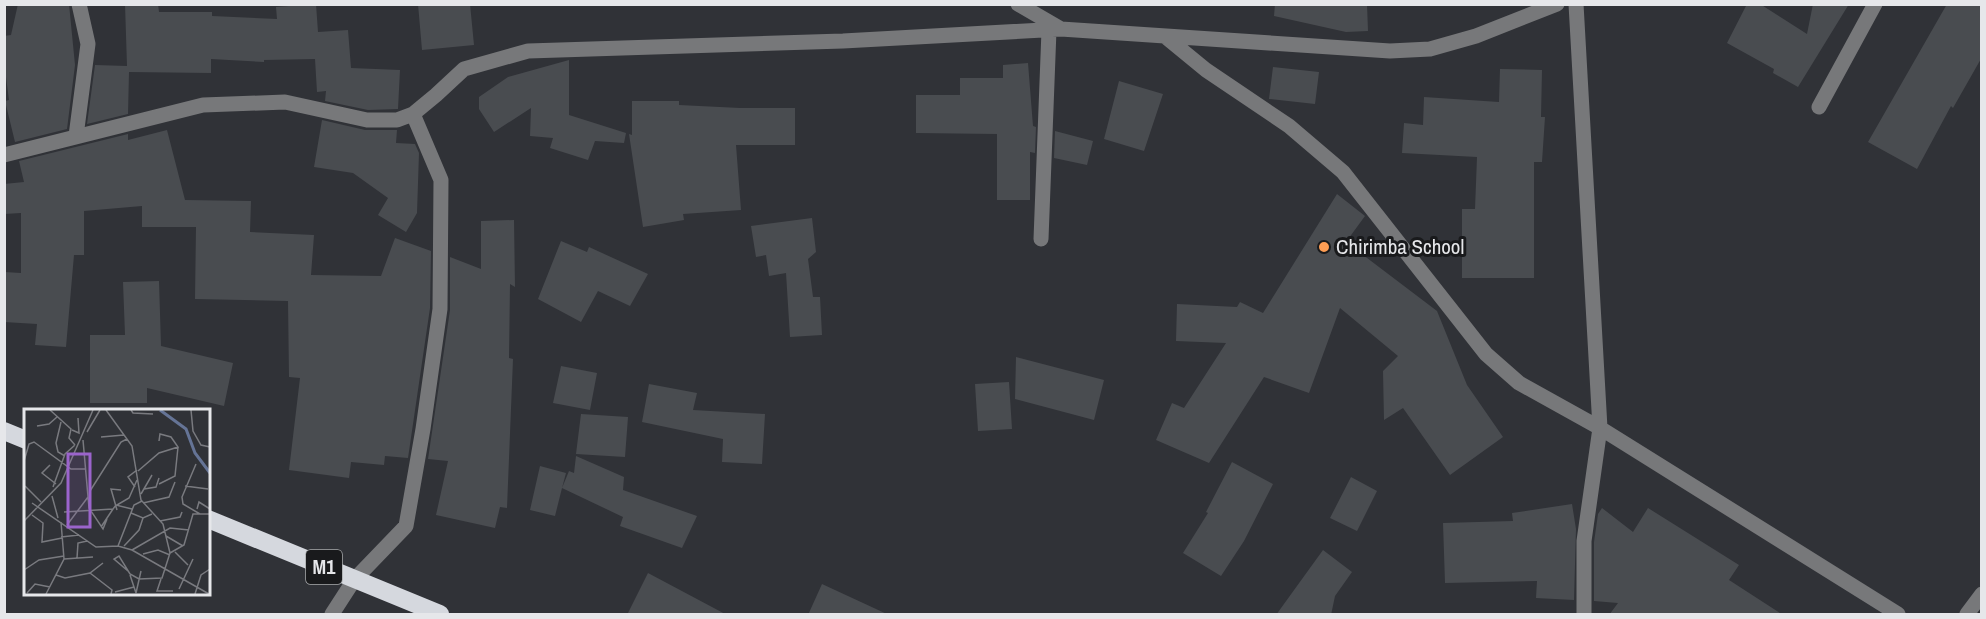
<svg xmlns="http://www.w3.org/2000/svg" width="1986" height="619" font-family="'Archivo Narrow',sans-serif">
	<rect width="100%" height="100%" fill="#303237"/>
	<!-- building -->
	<path fill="#494c50" d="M18 4H69L75 65 67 129 15 142 5 101 9 100 4 62V36L11 35Z
		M125 4H158L159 12H212V16L277 19 276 7 316 4 318 32 348 30 351 68 400 70 398 109 368 110 325 101 326 91 317 92 315 59 264 60V62L211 59V73L129 72 128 114 87 124 95 65 127 66Z
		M418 4H470L474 45 422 50Z
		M1275 4H1367L1368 31 1346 32 1274 16Z
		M1747 4H1760L1807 34 1813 4H1849L1798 87 1773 73 1774 69 1727 43Z
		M1947 4H1982V57L1953 108 1951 106 1917 169 1868 142Z
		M569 60V115L626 133 624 143 595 141 588 160 550 148 553 138 530 136 531 108 494 132 479 109V97L508 77Z
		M1028 63 1033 126 1036 127 1035 153 1030 152V200H997V134L916 133V95H960V78H1003V65Z
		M1273 67 1319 72 1315 104 1269 99Z
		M1500 69 1542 70 1541 117H1545L1542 162H1534V278H1462V209H1475L1477 157 1402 153 1404 123 1423 125 1424 97 1499 102Z
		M1119 81 1163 94 1144 151 1104 139Z
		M632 101H679V105L740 108H795V145H736L741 210 683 214 684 220 643 227 629 134 632 135Z
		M322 120 365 130H397L396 143 415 144 419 153 417 213 406 232 378 215 388 198 353 173 314 167Z
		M167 130 185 200 251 201 250 232 314 235 311 275 381 276 395 238 431 251 430 308 408 458 385 456 384 465 351 462 349 478 289 470 300 378 289 377 288 301 195 299 196 227H142V206L84 211V255H74L66 347 35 345 37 324 4 322V272L21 273V213L4 214V184L24 182 19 161 128 134V140Z
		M1055 131 1093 141 1087 165 1054 158Z
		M1337 194 1365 216 1346 242 1437 311 1467 385 1503 437 1450 475 1403 408 1384 420 1383 371 1398 356 1340 308 1309 393 1264 377 1209 463 1156 440 1172 403 1184 408 1226 343 1176 341 1177 304 1237 307 1240 302 1263 313Z
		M812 218 816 252 808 259 813 297H820L822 335 790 337 786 273 769 276 766 255 756 257 751 226Z
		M514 220 515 287 510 284 509 358 513 359 507 508 500 507 495 528 436 515 448 461 428 459 450 310V257L481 269V221Z
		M561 241 587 252 589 247 648 274 630 306 598 291 581 322 538 299Z
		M159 281 161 346 233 363 224 406 147 388V403H90V335H125L123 282Z
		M1016 357 1104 380 1094 420 1015 399Z
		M561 366 597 373 590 410 553 403Z
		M1009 382 1012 429 978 431 975 384Z
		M649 384 697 393 693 410 765 414 762 464 722 462 723 439 642 422Z
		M581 414 628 417 625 457 576 454Z
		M576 456 624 477 623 490 697 516 682 548 620 526 623 517 562 488 555 516 530 510 540 466 566 473 562 488 569 471 574 473Z
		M1232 462 1273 484 1244 541 1221 576 1183 553 1208 513 1206 512Z
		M1351 477 1377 491 1357 531 1330 518Z
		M1572 504 1576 529 1574 600 1536 598 1537 581 1445 583 1443 523 1513 521 1512 513Z
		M1602 508 1633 532 1648 508 1739 565 1729 580 1783 615H1609L1618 603 1594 601V542L1598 514Z
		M1323 550 1352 572 1335 596 1331 615H1276Z
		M648 573 727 615H627Z
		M822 584 889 615H808Z"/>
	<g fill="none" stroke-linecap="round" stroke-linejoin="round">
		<!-- minor -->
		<path stroke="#77787a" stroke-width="15" d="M1018 4 1061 29
			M1576 4 1600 428 1584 541V614
			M1167 38 1206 70 1289 126 1343 172 1486 354 1519 383 1600 428 1898 614
			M1819 107 1875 4
			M76 136 88 44 79 4
			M4 155 203 105 285 102 367 120H397L413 114 436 95 464 69 528 51 843 41 1061 29 1390 51 1430 49 1476 36 1557 4
			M1041 239 1049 30
			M332 614 354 580 406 526 423 429 440 309 441 180 413 114
			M1967 614 1982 594"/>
		<!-- highway -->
		<path stroke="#d5d8de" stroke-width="18" d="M4 431 26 440
			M208 519 440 614"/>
	</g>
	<!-- markers -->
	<circle fill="#fd9d54" stroke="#191a1c" stroke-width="2" cx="1324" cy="247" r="6"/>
	<g text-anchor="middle" stroke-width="6" stroke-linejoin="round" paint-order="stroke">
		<!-- shield labels -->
		<rect fill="#191a1c" stroke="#a8aaac" stroke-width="1.5" x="306" y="550" width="36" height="34" rx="4.5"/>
		<g font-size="20" font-weight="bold" fill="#e6e7ea">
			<text x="324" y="574">M1</text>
		</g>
		<!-- poi labels -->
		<g font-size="21" fill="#e6e7ea" stroke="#191a1c" text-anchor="start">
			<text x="1336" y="254">Chirimba School</text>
		</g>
	</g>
	<!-- overview -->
	<g transform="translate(24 409)">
		<rect width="186" height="186" fill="#303237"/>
		<path fill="none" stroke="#657496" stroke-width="3" d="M136 1 162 20 171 44 186 64"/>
		<path fill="none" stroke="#797a7f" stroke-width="1.5" d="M26 1 47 20 45 29 51 36M82 1 108 37 117 91 139 115 146 144 138 169 115 170 106 165 95 147 90 150 104 162M107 1 109 4 129 5M167 1 169 22 177 36 186 38M37 13 32 34 34 43 41 47M13 17 25 15 33 8M48 21 55 24 54 9M63 23 76 1M77 28 100 26M59 31 65 99 79 120 83 110M0 52 5 35 10 33 47 60H62M172 55 158 88 159 95 176 105M26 56 18 64 32 75M114 62 135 44 154 38 147 28 136 25 135 32M135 75 151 67 154 38M1 77 17 93M161 77 184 80M29 78 41 45 51 36M111 78 104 68 113 61M120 80 132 78 135 69M66 82 97 33 103 30M117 85 128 66M28 87 34 109M8 94 72 138 94 137 108 141 185 185M119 94 145 88 151 73M93 96 105 89 113 71M173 100 175 93 186 100M93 101 87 80 97 81M40 103 89 100 92 96 108 100M107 104 119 109 128 105M8 106 19 114 18 133 38 129M0 112 37 74 69 1M136 112 156 108 158 103M43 116 64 88M77 118 89 100M142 127 159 137M37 128 55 126M94 137 110 96 118 92M100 137 115 121 119 109M108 141 146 119 165 121M151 143 164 156M146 144 160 136 169 105H186M119 145 134 141 146 146M53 149 54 134 63 132M40 150 69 148M0 161 15 151 40 147M66 164 88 181 87 185M32 166 41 169 66 164 79 154M106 166 112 184M137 170 133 182H149M155 180 169 150M91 183 110 178M3 184 11 175 26 178M112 184 117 162M22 185 40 150 37 113M171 185 177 166 186 160"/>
		<path fill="#9b64cc" fill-opacity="0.15" stroke="#9b64cc" stroke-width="3" d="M44 45H66V118H44Z"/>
		<rect width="186" height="186" fill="none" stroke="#e6e7ea" stroke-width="3"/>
	</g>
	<!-- border -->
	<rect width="1986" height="619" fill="none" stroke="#e6e7ea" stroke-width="12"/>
</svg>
